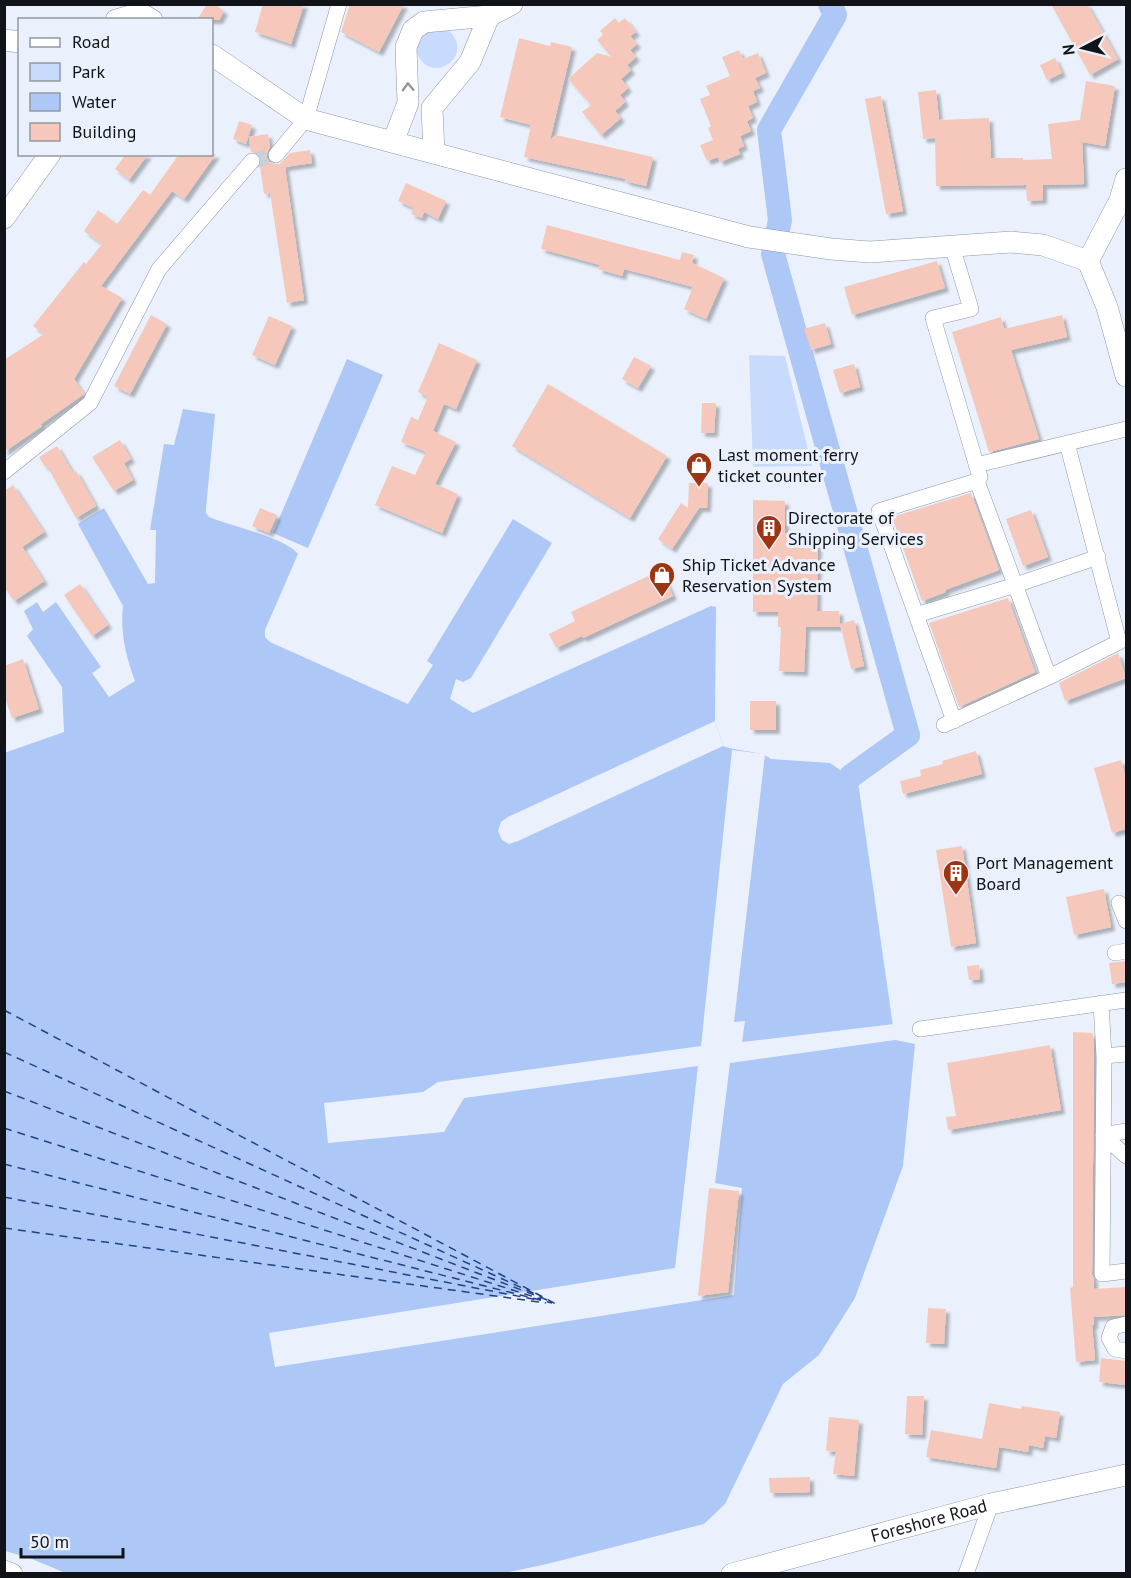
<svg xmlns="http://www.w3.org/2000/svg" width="1131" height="1578" font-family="'PT Sans',sans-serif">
	<defs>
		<filter id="shadow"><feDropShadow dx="4" dy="4" stdDeviation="1.5" flood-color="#0004"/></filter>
	</defs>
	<rect width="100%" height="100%" fill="#ebf1fc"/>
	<!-- green -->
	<path fill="#c9dbfc" d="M447 29C479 55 428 90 416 50L423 32Z
		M749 355 785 356 812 466 753 467Z"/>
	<!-- water -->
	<path fill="#adc7f7" d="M347 359 383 375 308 548 273 533Z
		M183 409 215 414 206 508V513L209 517C231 526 286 538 298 554L265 630V637L270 642 408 704 433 665 427 661 513 519 552 543 471 678 463 682 456 679 450 699 473 713 711 606 716 607 715 721 723 746C738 752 760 750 771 759L830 763 858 782 895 1040 915 1044 903 1166 855 1298 819 1355 783 1384 725 1504 704 1524 547 1564 500 1574H68L27 1557 5 1551 4 753 64 732 62 687 27 636 33 629 24 611 37 602 43 612 56 602 101 667 92 673 109 697 135 681C126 657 120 632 123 606L78 524 104 508 148 584 155 583 156 530H150L164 444 174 445Z"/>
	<!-- pier -->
	<path fill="#ebf1fc" d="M715 721 723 746 518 841 509 844 502 840 498 831 501 822 508 817Z
		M732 750 765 754 734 1022 745 1021 742 1042 894 1024 895 1040 730 1063 715 1183 742 1188 734 1295 275 1367 269 1333 675 1268 698 1066 464 1098 444 1132 328 1143 324 1103 423 1092 438 1082 701 1046Z"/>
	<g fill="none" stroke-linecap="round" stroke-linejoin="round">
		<!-- river -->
		<path stroke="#adc7f7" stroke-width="24" d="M830 4 835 15 769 130 780 220 773 254 908 735 851 776"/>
		<!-- ferry -->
		<path stroke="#204387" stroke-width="1.5" stroke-dasharray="8 6" stroke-linecap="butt" d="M4 1010 556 1304
			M4 1052 542 1297
			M4 1091 550 1301
			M4 1128 541 1299
			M4 1164 552 1303
			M4 1197 538 1300
			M4 1228 546 1303"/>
	</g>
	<!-- building -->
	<path fill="#f5c8bb" filter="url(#shadow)" d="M207 4H214L224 11 219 20H197Z
		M263 4H304L291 44 255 32Z
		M350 4H404L379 52 341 32Z
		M1051 4H1087L1118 59 1090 75Z
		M615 18 619 23 625 18 636 32 630 36 637 44 630 50 636 57 627 65 631 70 621 79 628 88 620 95 625 102 615 111 621 118 601 135 582 112 591 105 568 79 597 53 612 57 597 40 603 35 600 31Z
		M519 38 550 46 551 42 572 47 550 140 556 135 653 157 646 186 625 181 626 179 524 157 531 125 500 117Z
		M739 50 743 59 758 53 766 73 755 78 760 88 753 91 757 102 748 106 753 118 747 121 751 131 740 136 744 146 738 149 740 154 720 162 718 157 707 161 700 145 713 140 708 128 711 126 700 99 710 95 706 86 730 76 722 57Z
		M1055 58 1062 73 1047 80 1040 65Z
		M1086 81 1115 86 1105 146 1082 142 1084 184 1043 185V200L1027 201 1026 185 936 186 935 138 923 139 918 92 936 90 939 120 989 118 991 158H1023V160L1052 159 1048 124 1080 120Z
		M881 96 903 211 886 214 865 99Z
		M239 121 252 125 246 144 233 139Z
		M268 134 270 147 267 153V158L269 162 274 164H280L290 153 310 150 312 163 285 167 304 300 287 303 270 193 264 194 260 167 262 162 261 157 258 153 251 152 249 137Z
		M126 154H148L129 180 115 169Z
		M179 154H216L184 199 172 191 101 286 122 298 74 379 84 394 41 424 42 426 4 452V360L44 334 33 326 84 262 86 264 102 244 84 231 98 210 117 224 143 190 150 195Z
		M406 183 446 201 438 219 424 212 422 218 411 214 414 208 398 201Z
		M547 225 680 260 682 252 694 255 692 263 724 278 706 319 684 309 693 287 624 269 622 276 598 269 600 265 541 249Z
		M937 261 945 288 852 315 844 287Z
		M151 315 167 324 130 394 114 386Z
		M1062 315 1067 337 1011 350 1039 439 989 452 952 332 1001 317 1004 329Z
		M269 316 292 326 275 365 252 355Z
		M825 323 831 344 811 350 804 329Z
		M439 343 477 360 456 409 444 404 433 431 456 442 435 484 458 494 442 533 375 505 392 466 415 475 426 452 401 442 411 417 418 420 428 397 418 392Z
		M634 357 651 366 638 388 622 379Z
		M854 364 860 387 840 393 833 370Z
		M548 384 667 456 630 518 512 446Z
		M702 403H716L714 433H701Z
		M120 440 131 459 124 463 133 480 114 491 92 457Z
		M57 446 73 473 76 471 96 506 76 518 47 466 45 467 39 457Z
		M689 483H708L707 508H699L672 549 658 539 681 503 688 508Z
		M13 485 44 532 22 547 44 581 14 601 4 587V491Z
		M971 493 999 570 945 590 946 592 922 601 892 517Z
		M753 500 785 501V533L818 534 817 611H839L840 627H806L804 672 779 671 781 627H778V612H753Z
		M260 508 277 515 269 533 252 526Z
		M1031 510 1048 557 1023 566 1006 519Z
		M661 570 673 596 583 638 582 636 556 648 549 634 575 621 571 612Z
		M80 584 108 625 92 636 64 595Z
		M1008 598 1035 672 959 707 929 623Z
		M854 620 864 666 851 669 840 624Z
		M1118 653 1126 678 1065 701 1059 683Z
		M23 659 39 709 12 718 4 695V666Z
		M750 701H776V730H750Z
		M976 751 982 774 903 794 900 781 921 776 920 770 943 764 942 761Z
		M1121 760 1126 779V829L1112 833 1094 768Z
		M962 846 976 943 951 947 936 850Z
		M1104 889 1111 927 1074 935 1066 897Z
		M1126 961V982L1112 984 1109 963Z
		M979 965 980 979 969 980 967 966Z
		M1073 1032 1093 1033 1094 1056 1092 1274 1094 1280V1289L1126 1287V1315L1094 1317V1325H1092L1095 1360 1076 1362 1070 1288 1073 1287Z
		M1050 1045 1061 1110 948 1130 946 1117 956 1116 947 1063Z
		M709 1188 739 1191 728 1292 698 1296Z
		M928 1308 946 1309 944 1344 926 1343Z
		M1101 1358 1126 1361V1385L1099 1382Z
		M907 1396H924L922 1435 905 1434Z
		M989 1403 1021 1409 1022 1406 1060 1412 1056 1438 1045 1436 1043 1448 1029 1445 1028 1452 999 1447 996 1468 926 1457 931 1430 982 1439Z
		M829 1417 859 1420 854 1476 833 1474 836 1452 826 1451Z
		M810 1477V1492L770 1493 769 1478Z"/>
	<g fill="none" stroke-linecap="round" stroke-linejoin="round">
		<!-- street-tunnel -->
		<path stroke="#cad0da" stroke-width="15" stroke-dasharray="15 8" stroke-linecap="butt" d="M252 161 276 155"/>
		<!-- street casing -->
		<g stroke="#8e97a7" stroke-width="16">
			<path id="street" d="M276 155 306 119 339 4
				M952 246 971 309 933 318 980 477 977 481 1049 677
				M976 465 1126 429
				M4 472 90 403 159 269 252 161
				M916 615 1016 585 1098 557
				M954 721 879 511 977 481
				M944 725 1049 677 1119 642 1067 443
				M1119 903 1126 921
				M1115 953 1126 951
				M1101 1003 1104 1056 1102 1274 1126 1271
				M920 1029 1126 1000
				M1104 1056 1126 1054
				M1103 1135 1126 1156
				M1103 1135 1126 1131
				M1126 1324 1113 1327 1109 1338 1115 1349 1126 1351
				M966 1574 991 1504"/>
		</g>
		<!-- secondary casing -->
		<g stroke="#8e97a7" stroke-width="22">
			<g id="secondary">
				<path d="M116 20 140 13 152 20"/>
				<path d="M4 40 20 42"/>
				<path d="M212 55 306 119 749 237 831 249 870 252 1011 242 1043 245 1088 261"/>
				<path d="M393 142 408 103 406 47 413 30 424 22 489 16 512 4"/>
				<path d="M434 153 432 108 470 62 489 16"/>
				<path d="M1126 179 1120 200 1088 261 1107 307 1126 376"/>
				<path d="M4 218 50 154"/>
				<path d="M4 1571 12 1574"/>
				<path id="s1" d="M732 1574 991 1504 1126 1475"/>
			</g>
		</g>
		<!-- street -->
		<use href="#street" stroke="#fff" stroke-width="15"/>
		<!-- secondary -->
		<use href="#secondary" stroke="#fff" stroke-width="21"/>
	</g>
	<!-- one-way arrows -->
	<defs><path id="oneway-chevron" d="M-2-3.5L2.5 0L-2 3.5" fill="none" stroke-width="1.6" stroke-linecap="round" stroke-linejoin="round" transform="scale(1.5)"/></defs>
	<use stroke="#939598" href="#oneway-chevron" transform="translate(408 87) rotate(-92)"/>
	<!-- icons -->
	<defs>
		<g id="shop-pin" transform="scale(1.35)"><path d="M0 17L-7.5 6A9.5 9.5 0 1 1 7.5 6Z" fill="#9c3511" stroke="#ebf1fc"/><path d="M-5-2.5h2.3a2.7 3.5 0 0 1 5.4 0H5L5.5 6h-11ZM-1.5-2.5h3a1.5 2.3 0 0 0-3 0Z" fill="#fff"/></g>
		<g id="building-pin" transform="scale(1.35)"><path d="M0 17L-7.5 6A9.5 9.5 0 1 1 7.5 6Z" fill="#9c3511" stroke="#ebf1fc"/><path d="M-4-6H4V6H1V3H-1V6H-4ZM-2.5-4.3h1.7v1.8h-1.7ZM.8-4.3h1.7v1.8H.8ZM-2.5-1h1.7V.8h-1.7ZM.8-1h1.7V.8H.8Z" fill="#fff"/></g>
	</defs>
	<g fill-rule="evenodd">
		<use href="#shop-pin" x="699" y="465"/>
		<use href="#building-pin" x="769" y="528"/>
		<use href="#shop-pin" x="662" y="575"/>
		<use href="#building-pin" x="956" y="873"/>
	</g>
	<g text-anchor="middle" stroke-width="6" stroke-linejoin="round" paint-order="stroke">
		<!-- poi labels -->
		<g font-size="18" fill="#101419" stroke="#ebf1fc" text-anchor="start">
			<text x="718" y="461">Last moment ferry<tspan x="718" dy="21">ticket counter</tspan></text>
			<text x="788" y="524">Directorate of<tspan x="788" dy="21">Shipping Services</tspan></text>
			<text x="682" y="571">Ship Ticket Advance<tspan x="682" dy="21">Reservation System</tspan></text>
			<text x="976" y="869">Port Management<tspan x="976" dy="21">Board</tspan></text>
		</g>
		<!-- street labels -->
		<g font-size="18" fill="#101419" stroke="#ebf1fc">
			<text dy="6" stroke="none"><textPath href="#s1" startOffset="204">Foreshore Road</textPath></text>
		</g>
	</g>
	<!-- border -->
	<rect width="1131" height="1578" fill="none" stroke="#101419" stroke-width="12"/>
	<!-- legend -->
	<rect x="18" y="18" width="195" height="138" fill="#ebf1fc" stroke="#9399a1" stroke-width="1.5"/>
	<rect x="30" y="38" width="30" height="9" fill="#ffffff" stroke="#9399a1" stroke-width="1.5"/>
	<text x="72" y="48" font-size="18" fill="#101419">Road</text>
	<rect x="30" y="63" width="30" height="18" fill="#c9dbfc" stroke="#9399a1" stroke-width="1.5"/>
	<text x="72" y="78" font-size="18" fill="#101419">Park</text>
	<rect x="30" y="93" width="30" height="18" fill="#adc7f7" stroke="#9399a1" stroke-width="1.5"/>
	<text x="72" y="108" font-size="18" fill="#101419">Water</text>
	<rect x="30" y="123" width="30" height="18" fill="#f5c8bb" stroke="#9399a1" stroke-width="1.5"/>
	<text x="72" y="138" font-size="18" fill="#101419">Building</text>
	<!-- north arrow -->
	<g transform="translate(1083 48) rotate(263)" stroke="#ebf1fc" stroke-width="4.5" paint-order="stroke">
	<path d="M0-4.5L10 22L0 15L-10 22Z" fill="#101419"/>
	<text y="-9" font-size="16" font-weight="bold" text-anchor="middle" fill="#101419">N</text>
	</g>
	<!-- scale -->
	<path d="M21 1548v9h102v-9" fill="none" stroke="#101419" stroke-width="3"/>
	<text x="30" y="1548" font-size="18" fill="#101419" stroke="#ebf1fc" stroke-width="4.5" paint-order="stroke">50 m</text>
</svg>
